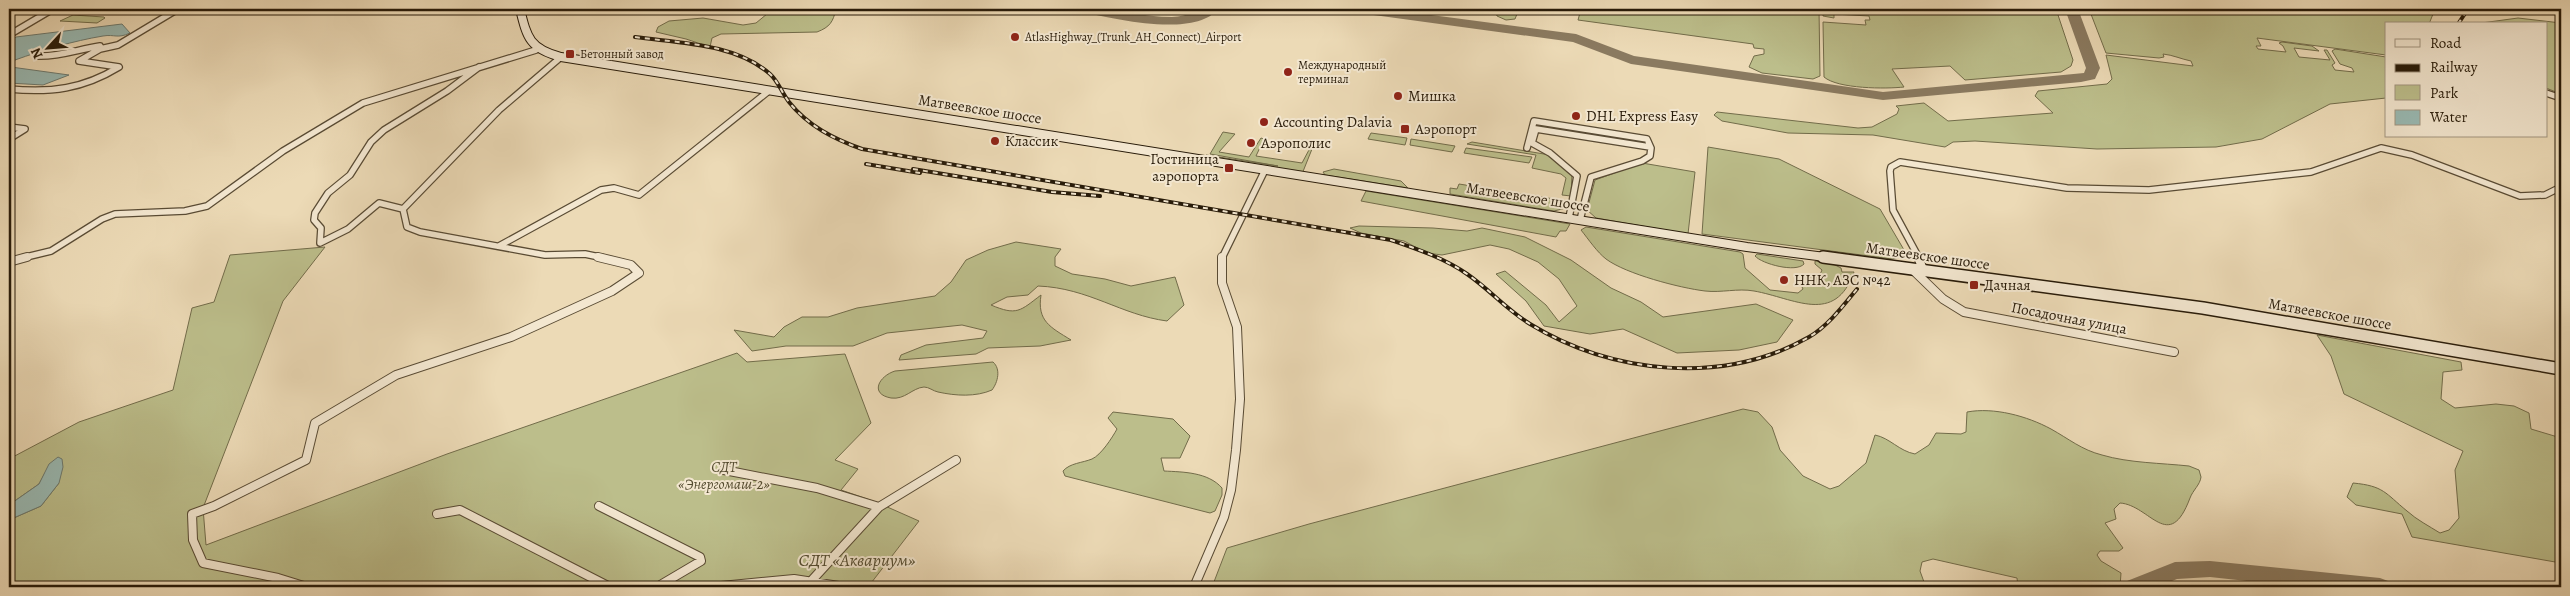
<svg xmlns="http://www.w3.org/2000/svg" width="2570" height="596" font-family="Alegreya,serif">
	<rect width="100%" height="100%" fill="#ecdab6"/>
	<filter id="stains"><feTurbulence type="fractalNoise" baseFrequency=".004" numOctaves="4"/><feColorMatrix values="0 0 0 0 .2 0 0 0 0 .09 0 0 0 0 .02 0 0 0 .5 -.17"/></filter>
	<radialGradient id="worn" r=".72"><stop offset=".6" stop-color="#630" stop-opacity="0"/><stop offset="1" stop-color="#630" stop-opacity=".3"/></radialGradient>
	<!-- green -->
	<path fill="#bcbe8b" stroke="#726c4a" d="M773 9H836C833 22 830 27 817 32L721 34 712 38 710 47 686 39 656 32 658 27 669 21 703 18 743 25 756 23Z
		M1495 9H1519L1515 19 1506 20 1497 16Z
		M1581 9H1819L1820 76 1813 79 1762 73 1749 67 1754 56 1764 54V49L1754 48 1753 44 1578 20Z
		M1823 9H2056L2073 60 2071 66 2061 72 1965 80 1950 66 1892 69 1904 87C1886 89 1838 89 1824 77L1823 22 1866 25 1865 20H1870L1869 16 1834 14V18L1823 16Z
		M2089 9H2405L2413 11 2412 9H2435L2429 24H2386V55L2257 38 2261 46H2256L2258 49 2286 52 2283 46 2279 43 2282 42 2312 46 2319 51 2294 48 2299 57 2330 60 2324 50H2327L2335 63 2332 65 2335 70 2354 72 2352 68 2340 64 2332 51 2335 49 2386 57V98L2330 104 2262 139 2216 147 2097 149 1975 141 1953 142 1945 147 1873 135 1788 133 1722 121 1714 115 1717 112 1858 128 1872 127 1897 114 1899 109 1896 106 1924 103 1948 121 2053 113 2035 96 2038 91 2107 84 2112 79 2106 55 2193 66 2191 61C2181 59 2173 55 2163 54L2164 57 2159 58 2106 53Z
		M73 15 104 17 105 18 97 23 60 21Z
		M2518 18 2561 23V94L2546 88V24H2474Z
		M1223 132 1235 134 1219 152 1249 157 1261 138 1264 139 1256 156 1302 163 1310 148 1312 149 1302 174 1205 158 1206 155 1278 166 1210 154Z
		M1371 133 1407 138 1405 145 1368 139Z
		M1411 139 1455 146 1452 152 1410 145Z
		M1472 142 1550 155 1572 175 1571 196 1562 195 1566 178 1561 174 1532 168 1536 155 1467 144Z
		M1708 147 1779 159 1880 209 1907 255 1892 259 1702 234Z
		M1466 148 1532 157 1529 163 1464 153Z
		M1642 163 1695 172 1688 234 1596 218 1587 210 1595 180Z
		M1334 169 1401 181 1408 188 1325 175 1323 172Z
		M1459 184 1567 201 1566 208 1554 211 1450 194V188L1457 189Z
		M1366 191 1570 224 1566 231H1560L1556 237 1361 201Z
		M1359 226 1433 228 1467 231 1482 228 1525 237 1571 260 1611 288 1641 302 1663 317 1756 304 1793 320 1777 342 1739 350 1677 353 1623 329 1590 334 1544 326 1526 301 1496 274 1505 271 1546 305 1559 322 1577 306 1559 279 1538 262 1509 249 1490 245 1442 255 1427 253 1404 241 1361 233 1350 228Z
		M1586 227 1740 252 1743 254 1745 268 1770 290 1798 293 1803 289 1802 287 1810 277H1819L1822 270 1815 264V261L1833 264 1841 268 1842 272H1854C1835 326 1794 298 1754 291 1738 288 1721 293 1705 291 1680 288 1626 274 1606 259 1597 252 1589 240 1581 230Z
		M1016 242 1061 249 1055 257V266L1072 274 1105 279 1131 286 1175 277 1184 305 1167 321C1121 315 1089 288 1038 286L1028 295 1007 297 991 305C1017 316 1020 311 1041 295 1037 321 1050 327 1071 340L1040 346 988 348 976 354 899 360 901 355 926 345 983 338 987 331 962 325 887 333 853 346H786L752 351 734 330 774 337 784 327 802 317H828L857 308 935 296 951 282 966 260 988 250Z
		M325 247 283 301 203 508 206 545 447 454 737 353 747 362 845 354 871 423 835 460 858 469 841 490 876 502 919 521 868 587H9V520L41 506 59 483 45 473 39 484 9 505V459L79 422 173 390 192 308 214 302 230 255Z
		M1757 254 1803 261 1804 264C1796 273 1762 264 1755 256Z
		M2317 335 2461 362 2462 370 2443 372 2441 399 2455 408 2496 404 2514 406 2529 413 2531 429 2561 438V563L2412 537 2402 514 2356 505 2347 497 2353 483C2384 486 2385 493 2407 511 2417 520 2429 526 2440 533L2449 530 2459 518 2455 470 2463 451 2344 394 2331 356Z
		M993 362C1001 369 998 382 992 390 976 397 956 396 938 392 933 391 929 387 924 387 912 388 905 400 891 398 869 394 879 376 895 371Z
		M1743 409 1758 412 1772 427 1780 450 1803 476 1830 489 1839 486 1866 463 1875 435C1890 438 1899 451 1915 454L1929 445 1936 433 1961 434 1966 432 1967 412C1994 407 2027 416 2051 429 2069 439 2082 450 2102 455 2129 463 2161 463 2189 466L2199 470 2201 477C2200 485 2193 490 2190 498 2169 554 2150 505 2120 503L2114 509 2116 519 2105 523 2123 548 2119 551H2100L2097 555 2101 561 2121 573 2120 587H2018L2017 578 1933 559 1922 562 1920 571 1924 582 1920 587H1212L1227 548 1309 524Z
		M1113 412 1173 419 1190 436 1180 458H1161L1164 471C1183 472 1208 472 1222 488V495L1215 511 1210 513 1065 476 1063 471C1070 463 1082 463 1092 459 1101 455 1112 438 1117 429L1108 418Z"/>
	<!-- water -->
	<path fill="#99bab4" stroke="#6c7a70" d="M122 24 130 33C117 39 115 34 103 36 73 41 43 50 15 60L11 67 69 75 43 85 9 83V42L16 37Z
		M58 457 62 459 63 467 59 483 41 506 9 520V505L39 484 49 464Z"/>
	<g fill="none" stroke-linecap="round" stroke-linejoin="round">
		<!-- taxiway -->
		<path fill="#8a7a60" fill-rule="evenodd" d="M1081 9C1112 7 1141 17 1172 17 1189 16 1202 8 1218 9 1195 38 1114 19 1083 12Z
			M1352 9H1386L1576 34 1634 56 1883 92 2084 73 2086 68 2065 9H2078L2100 68 2095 79 2081 82 1883 100 1631 64 1573 42 1359 13Z
			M2210 561 2380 578 2388 581 2391 587H2301L2210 577 2177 579 2157 587H2124L2127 581 2175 562Z"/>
		<!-- street-far1 casing -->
		<g stroke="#594b34" stroke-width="8">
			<path id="street-far1" d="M9 35 53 9
				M38 56C59 57 79 49 100 46V49L118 45 178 9
				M479 67 447 91 384 130 371 142 350 175 328 193 315 213 314 220 321 228 320 243 348 229 379 203 403 209 407 227 420 232 545 255 585 254 604 258
				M9 89C51 93 83 89 119 67L79 61 100 49
				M2546 93 2561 98
				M9 127 25 129 9 139
				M1527 148 1534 121 1647 139 1651 148 1650 156 1642 161 1591 177 1580 220
				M403 209 499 110 561 57
				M1569 218 1577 176 1550 153 1532 143 1536 129 1650 147
				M499 246 601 190 614 188 639 195 770 90
				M22 258 51 251 102 219 115 214 185 211 207 206 283 151 363 103 536 50
				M1222 258 1265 170
				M1919 258 1893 210 1890 171 1891 167 1900 162 2067 188 2149 190 2311 172 2381 148 2412 155 2520 196 2545 195 2561 187"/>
		</g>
		<!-- street casing -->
		<g stroke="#594b34" stroke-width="10">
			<path id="street" d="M1918 257 1924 272
				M9 262 27 257
				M1913 270 1943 299 1964 312 2174 352
				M724 470 817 488 879 507
				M599 506 700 557 701 561 657 587
				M437 514 460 510 610 587
				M813 579 879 507 956 460
				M307 587 278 578 203 563 193 540 192 514 214 506 306 460 315 423 396 375 511 337 612 291 639 273 631 265 598 257
				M711 587 794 579 845 587
				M1194 587 1224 517 1231 490 1236 450 1240 399 1237 327 1222 283V257"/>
		</g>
		<!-- secondary-far1 casing -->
		<g stroke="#281b09" stroke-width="10">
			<path id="secondary-far1" d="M520 9C527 38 530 49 561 57L1747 247 1833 258"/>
		</g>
		<!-- secondary casing -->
		<g stroke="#281b09" stroke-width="14">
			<path id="secondary" d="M1823 257 2203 308 2561 369"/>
		</g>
		<!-- street-far1 -->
		<use href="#street-far1" stroke="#f3e7d0" stroke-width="5.5"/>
		<!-- street -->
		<use href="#street" stroke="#f3e7d0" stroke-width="8"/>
		<!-- secondary-far1 -->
		<use href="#secondary-far1" stroke="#f3e7d0" stroke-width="8"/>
		<!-- secondary -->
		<use href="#secondary" stroke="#f3e7d0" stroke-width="11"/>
		<!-- rail casing -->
		<g stroke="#281b09" stroke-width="4">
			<path id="rail" d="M2458 24 2466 12 2474 9
				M635 37C678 43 735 43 770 74 778 81 782 93 789 102 808 126 834 139 862 149L1391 240C1417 249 1444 258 1467 274 1489 289 1507 310 1530 324 1612 374 1723 386 1809 337 1828 326 1843 306 1857 289
				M866 164 920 173
				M913 169 1052 192 1100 196"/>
		</g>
		<!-- rail -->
		<use href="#rail" stroke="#f3e7d0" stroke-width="2" stroke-dasharray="5" stroke-linecap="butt"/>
	</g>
	<!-- markers -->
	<g fill="#8f2418" stroke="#f3e7d0" stroke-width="2">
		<circle cx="1015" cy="37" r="5"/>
		<rect x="565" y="49" width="10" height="10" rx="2.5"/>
		<circle cx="1288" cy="72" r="5"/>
		<circle cx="1398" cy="96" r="5"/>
		<circle cx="1576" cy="116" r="5"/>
		<circle cx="1264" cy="122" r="5"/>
		<rect x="1400" y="124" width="10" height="10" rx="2.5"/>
		<circle cx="995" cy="141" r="5"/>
		<circle cx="1251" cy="143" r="5"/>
		<rect x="1224" y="163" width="10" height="10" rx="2.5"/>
		<circle cx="1784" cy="280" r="5"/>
		<rect x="1969" y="280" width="10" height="10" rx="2.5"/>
	</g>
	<g text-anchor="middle" stroke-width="4" stroke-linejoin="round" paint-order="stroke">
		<!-- far-poi labels -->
		<g font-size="12" fill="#281b09" stroke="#f3e7d0" text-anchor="start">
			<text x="1025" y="41">AtlasHighway_(Trunk_AH_Connect)_Airport</text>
			<text x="580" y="58">Бетонный завод</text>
			<text x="1298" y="69">Международный<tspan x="1298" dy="14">терминал</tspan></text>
		</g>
		<!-- poi labels -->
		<g font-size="15" fill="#281b09" stroke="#f3e7d0" text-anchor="start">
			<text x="1408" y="101">Мишка</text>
			<text x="1586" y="121">DHL Express Easy</text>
			<text x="1274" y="127">Accounting Dalavia</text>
			<text x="1415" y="134">Аэропорт</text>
			<text x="1005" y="146">Классик</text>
			<text x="1261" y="148">Аэрополис</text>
			<text x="1219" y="164" text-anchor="end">Гостиница<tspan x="1219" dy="17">аэропорта</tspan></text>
			<text x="1794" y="285">ННК, АЗС №42</text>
			<text x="1984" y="290">Дачная</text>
		</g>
		<!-- street labels -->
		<g font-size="15" fill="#281b09" stroke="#f3e7d0">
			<text transform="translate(980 109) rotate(9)" y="5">Матвеевское шоссе</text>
			<text transform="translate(1528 197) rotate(9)" y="5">Матвеевское шоссе</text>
			<text transform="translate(1928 256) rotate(8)" y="5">Матвеевское шоссе</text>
			<text transform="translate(2330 314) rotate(10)" y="5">Матвеевское шоссе</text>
			<text transform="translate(2069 318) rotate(11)" y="5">Посадочная улица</text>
		</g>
		<!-- park labels -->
		<g font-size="15" font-style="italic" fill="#544c30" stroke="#f3e7d0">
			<text x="724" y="472">СДТ<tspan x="724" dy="17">«Энергомаш-2»</tspan></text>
		</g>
		<!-- near-park labels -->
		<g font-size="18" font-style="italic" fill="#544c30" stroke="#f3e7d0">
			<text x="857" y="566">СДТ «Аквариум»</text>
		</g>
	</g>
	<!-- margin -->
	<rect width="2570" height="596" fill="none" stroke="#ecdab6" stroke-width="30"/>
	<rect x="10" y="10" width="2550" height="576" fill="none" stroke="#281b09" stroke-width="2.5"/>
	<rect x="15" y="15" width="2540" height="566" fill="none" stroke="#281b09"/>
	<!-- legend -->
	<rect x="2385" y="22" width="162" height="115" fill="#f3e7d0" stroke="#a29580"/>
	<rect x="2395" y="39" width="25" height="8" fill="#f3e7d0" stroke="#a29580"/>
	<text x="2430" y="48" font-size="15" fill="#281b09">Road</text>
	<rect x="2395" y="64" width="25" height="8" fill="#281b09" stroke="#a29580"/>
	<text x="2430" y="72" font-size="15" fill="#281b09">Railway</text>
	<rect x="2395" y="85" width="25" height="15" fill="#bcbe8b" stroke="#a29580"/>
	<text x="2430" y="98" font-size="15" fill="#281b09">Park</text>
	<rect x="2395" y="110" width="25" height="15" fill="#99bab4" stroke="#a29580"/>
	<text x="2430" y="122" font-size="15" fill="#281b09">Water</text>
	<!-- north arrow -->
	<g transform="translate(48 48) rotate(244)" stroke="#f3e7d0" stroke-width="4" paint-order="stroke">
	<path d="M0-4L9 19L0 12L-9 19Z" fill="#281b09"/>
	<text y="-8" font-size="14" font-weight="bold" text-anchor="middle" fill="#281b09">N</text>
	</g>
	<rect width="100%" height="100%" filter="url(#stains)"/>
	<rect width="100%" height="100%" fill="url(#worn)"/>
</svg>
